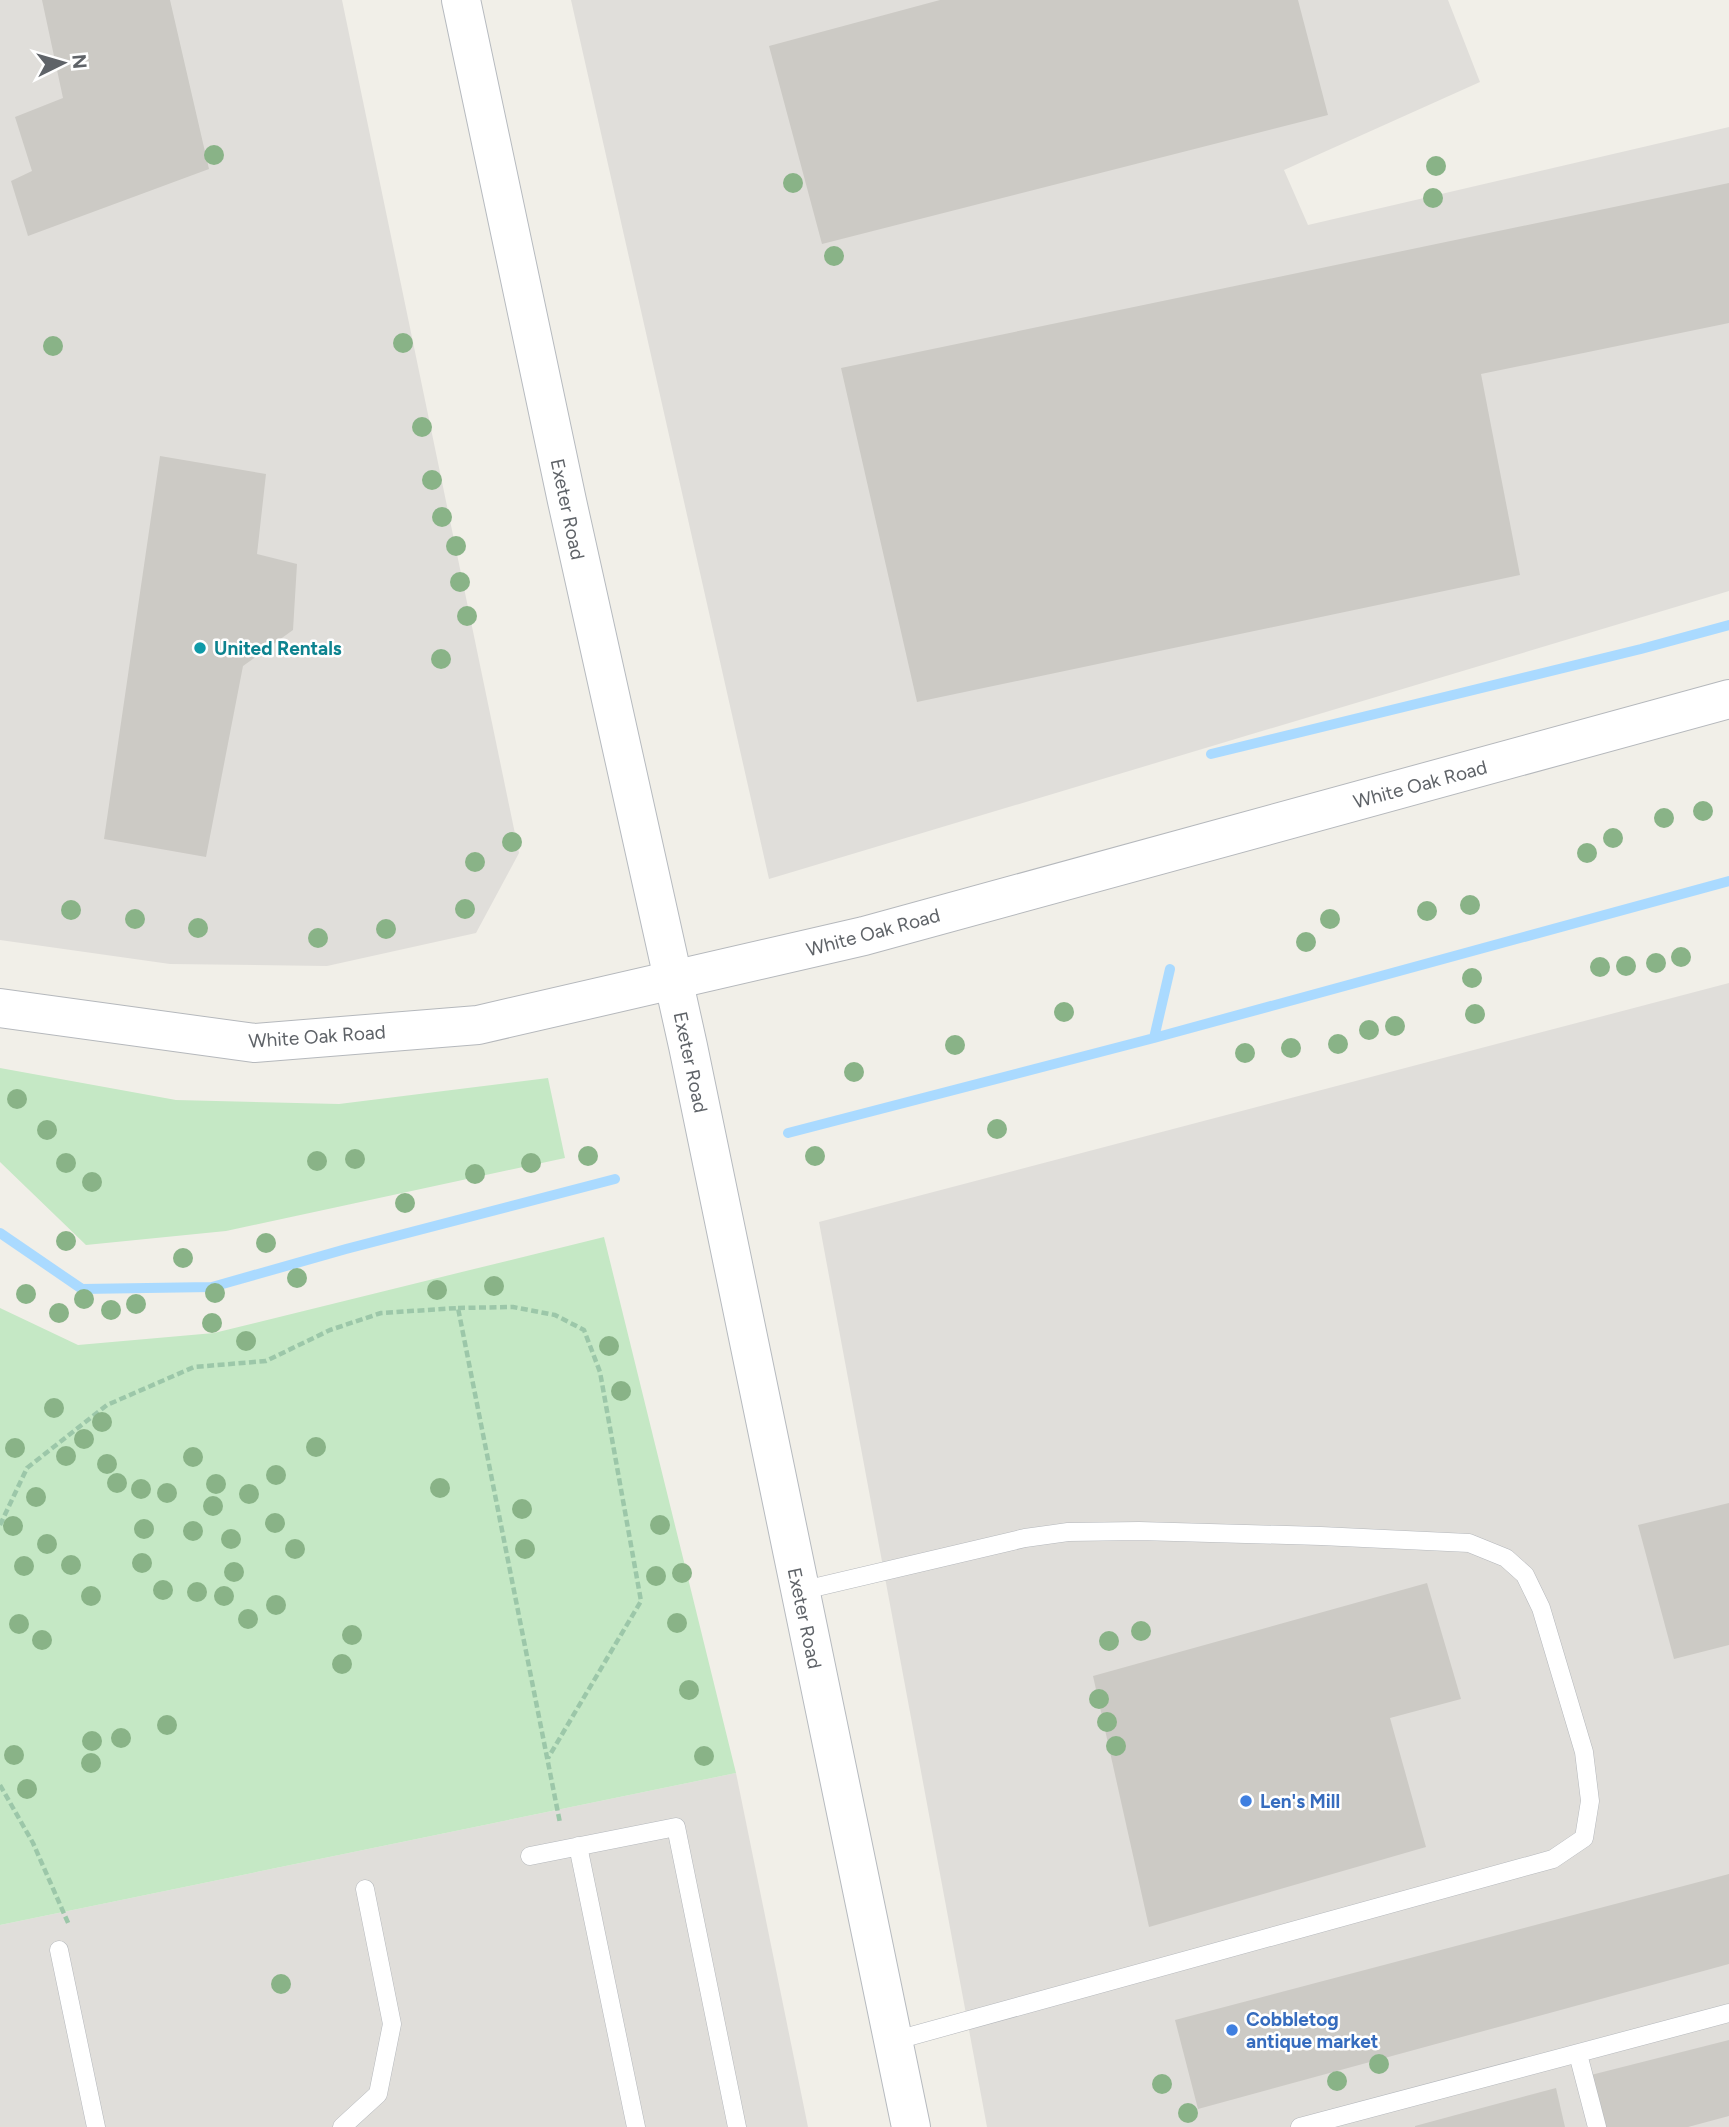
<svg xmlns="http://www.w3.org/2000/svg" width="1729" height="2127" font-family="Figtree,sans-serif">
	<rect width="100%" height="100%" fill="#f1efe8"/>
	<!-- industrial -->
	<path fill="#e0deda" d="M0 0H342L519 853 476 933 327 966 170 964 0 940Z
		M571 0H1448L1480 82 1284 170 1308 225 1729 127V591L769 879Z
		M1729 983V2127H987L819 1222Z
		M736 1773 808 2127H0V1925Z"/>
	<!-- green -->
	<path fill="#c5e8c5" d="M0 1068 176 1100 339 1104 548 1078 565 1158 226 1231 86 1245 0 1162Z
		M604 1237 736 1773 0 1925V1308L78 1345 214 1333Z"/>
	<g fill="none" stroke-linecap="round" stroke-linejoin="round">
		<!-- stream -->
		<path stroke="#aadaff" stroke-width="10" d="M1211 754 1641 649 1729 625
			M1154 1038 1170 969
			M788 1133 1154 1038 1729 881
			M0 1233 82 1289 212 1287 346 1249 615 1179"/>
	</g>
	<!-- building -->
	<path fill="#cccac5" d="M42 0H170L209 169 28 236 11 181 32 171 15 117 63 98Z
		M940 0H1298L1328 115 822 244 769 46Z
		M1729 183V323L1481 374 1520 575 917 702 841 368Z
		M160 456 266 474 257 554 297 564 293 630 243 666 206 857 104 839Z
		M1729 1503V1645L1674 1659 1638 1525Z
		M1427 1583 1461 1699 1390 1718 1426 1847 1149 1927 1093 1676Z
		M1729 1874V1964L1198 2109 1175 2020Z
		M1729 2040V2116L1688 2127H1606L1591 2075Z
		M1556 2088 1565 2127H1415V2126Z"/>
	<g fill="none" stroke-linecap="round" stroke-linejoin="round">
		<!-- service casing -->
		<g stroke="#b5b8bc" stroke-width="19">
			<path id="service" d="M800 1591 1025 1538 1068 1532 1139 1531 1321 1536 1469 1543 1506 1558 1525 1575 1541 1608 1584 1752 1590 1801 1584 1838 1553 1859 893 2041
				M578 1846 636 2127
				M530 1856 676 1827 737 2127
				M59 1950 96 2127
				M1578 2054 1597 2127
				M342 2127 378 2094 392 2024 365 1889
				M1300 2127 1729 2013"/>
		</g>
		<!-- tertiary casing -->
		<g stroke="#b5b8bc" stroke-width="40">
			<path id="tertiary" d="M0 1008 254 1043 478 1025 864 936 1729 699"/>
		</g>
		<!-- secondary casing -->
		<g stroke="#b6babf" stroke-width="40">
			<path id="secondary" d="M461 0 567 501 688 1046 911 2127"/>
		</g>
		<!-- path -->
		<path stroke="#9cc7a9" stroke-width="4.5" stroke-dasharray="7 3.5" stroke-linecap="butt" d="M458 1308 513 1307 555 1315 584 1330 600 1372 641 1601 548 1758
			M0 1525 27 1468 107 1405 194 1367 266 1361 330 1330 381 1313 458 1308 560 1823
			M0 1785 33 1843 69 1925"/>
		<!-- service -->
		<use href="#service" stroke="#fff" stroke-width="18"/>
		<!-- tertiary -->
		<use href="#tertiary" stroke="#fff" stroke-width="38"/>
		<!-- secondary -->
		<use href="#secondary" stroke="#fff" stroke-width="38"/>
	</g>
	<!-- trees -->
	<g fill="#89b387">
		<circle cx="214" cy="155" r="10"/>
		<circle cx="1436" cy="166" r="10"/>
		<circle cx="793" cy="183" r="10"/>
		<circle cx="1433" cy="198" r="10"/>
		<circle cx="834" cy="256" r="10"/>
		<circle cx="403" cy="343" r="10"/>
		<circle cx="53" cy="346" r="10"/>
		<circle cx="422" cy="427" r="10"/>
		<circle cx="432" cy="480" r="10"/>
		<circle cx="442" cy="517" r="10"/>
		<circle cx="456" cy="546" r="10"/>
		<circle cx="460" cy="582" r="10"/>
		<circle cx="467" cy="616" r="10"/>
		<circle cx="441" cy="659" r="10"/>
		<circle cx="1703" cy="811" r="10"/>
		<circle cx="1664" cy="818" r="10"/>
		<circle cx="1613" cy="838" r="10"/>
		<circle cx="512" cy="842" r="10"/>
		<circle cx="1587" cy="853" r="10"/>
		<circle cx="475" cy="862" r="10"/>
		<circle cx="1470" cy="905" r="10"/>
		<circle cx="465" cy="909" r="10"/>
		<circle cx="71" cy="910" r="10"/>
		<circle cx="1427" cy="911" r="10"/>
		<circle cx="135" cy="919" r="10"/>
		<circle cx="1330" cy="919" r="10"/>
		<circle cx="198" cy="928" r="10"/>
		<circle cx="386" cy="929" r="10"/>
		<circle cx="318" cy="938" r="10"/>
		<circle cx="1306" cy="942" r="10"/>
		<circle cx="1681" cy="957" r="10"/>
		<circle cx="1656" cy="963" r="10"/>
		<circle cx="1626" cy="966" r="10"/>
		<circle cx="1600" cy="967" r="10"/>
		<circle cx="1472" cy="978" r="10"/>
		<circle cx="1064" cy="1012" r="10"/>
		<circle cx="1475" cy="1014" r="10"/>
		<circle cx="1395" cy="1026" r="10"/>
		<circle cx="1369" cy="1030" r="10"/>
		<circle cx="1338" cy="1044" r="10"/>
		<circle cx="955" cy="1045" r="10"/>
		<circle cx="1291" cy="1048" r="10"/>
		<circle cx="1245" cy="1053" r="10"/>
		<circle cx="854" cy="1072" r="10"/>
		<circle cx="17" cy="1099" r="10"/>
		<circle cx="997" cy="1129" r="10"/>
		<circle cx="47" cy="1130" r="10"/>
		<circle cx="588" cy="1156" r="10"/>
		<circle cx="815" cy="1156" r="10"/>
		<circle cx="355" cy="1159" r="10"/>
		<circle cx="317" cy="1161" r="10"/>
		<circle cx="66" cy="1163" r="10"/>
		<circle cx="531" cy="1163" r="10"/>
		<circle cx="475" cy="1174" r="10"/>
		<circle cx="92" cy="1182" r="10"/>
		<circle cx="405" cy="1203" r="10"/>
		<circle cx="66" cy="1241" r="10"/>
		<circle cx="266" cy="1243" r="10"/>
		<circle cx="183" cy="1258" r="10"/>
		<circle cx="297" cy="1278" r="10"/>
		<circle cx="494" cy="1286" r="10"/>
		<circle cx="437" cy="1290" r="10"/>
		<circle cx="215" cy="1293" r="10"/>
		<circle cx="26" cy="1294" r="10"/>
		<circle cx="84" cy="1299" r="10"/>
		<circle cx="136" cy="1304" r="10"/>
		<circle cx="111" cy="1310" r="10"/>
		<circle cx="59" cy="1313" r="10"/>
		<circle cx="212" cy="1323" r="10"/>
		<circle cx="246" cy="1341" r="10"/>
		<circle cx="609" cy="1346" r="10"/>
		<circle cx="621" cy="1391" r="10"/>
		<circle cx="54" cy="1408" r="10"/>
		<circle cx="102" cy="1422" r="10"/>
		<circle cx="84" cy="1439" r="10"/>
		<circle cx="316" cy="1447" r="10"/>
		<circle cx="15" cy="1448" r="10"/>
		<circle cx="66" cy="1456" r="10"/>
		<circle cx="193" cy="1457" r="10"/>
		<circle cx="107" cy="1464" r="10"/>
		<circle cx="276" cy="1475" r="10"/>
		<circle cx="117" cy="1483" r="10"/>
		<circle cx="216" cy="1484" r="10"/>
		<circle cx="440" cy="1488" r="10"/>
		<circle cx="141" cy="1489" r="10"/>
		<circle cx="167" cy="1493" r="10"/>
		<circle cx="249" cy="1494" r="10"/>
		<circle cx="36" cy="1497" r="10"/>
		<circle cx="213" cy="1506" r="10"/>
		<circle cx="522" cy="1509" r="10"/>
		<circle cx="275" cy="1523" r="10"/>
		<circle cx="660" cy="1525" r="10"/>
		<circle cx="13" cy="1526" r="10"/>
		<circle cx="144" cy="1529" r="10"/>
		<circle cx="193" cy="1531" r="10"/>
		<circle cx="231" cy="1539" r="10"/>
		<circle cx="47" cy="1544" r="10"/>
		<circle cx="295" cy="1549" r="10"/>
		<circle cx="525" cy="1549" r="10"/>
		<circle cx="142" cy="1563" r="10"/>
		<circle cx="71" cy="1565" r="10"/>
		<circle cx="24" cy="1566" r="10"/>
		<circle cx="234" cy="1572" r="10"/>
		<circle cx="682" cy="1573" r="10"/>
		<circle cx="656" cy="1576" r="10"/>
		<circle cx="163" cy="1590" r="10"/>
		<circle cx="197" cy="1592" r="10"/>
		<circle cx="91" cy="1596" r="10"/>
		<circle cx="224" cy="1596" r="10"/>
		<circle cx="276" cy="1605" r="10"/>
		<circle cx="248" cy="1619" r="10"/>
		<circle cx="677" cy="1623" r="10"/>
		<circle cx="19" cy="1624" r="10"/>
		<circle cx="1141" cy="1631" r="10"/>
		<circle cx="352" cy="1635" r="10"/>
		<circle cx="42" cy="1640" r="10"/>
		<circle cx="1109" cy="1641" r="10"/>
		<circle cx="342" cy="1664" r="10"/>
		<circle cx="689" cy="1690" r="10"/>
		<circle cx="1099" cy="1699" r="10"/>
		<circle cx="1107" cy="1722" r="10"/>
		<circle cx="167" cy="1725" r="10"/>
		<circle cx="121" cy="1738" r="10"/>
		<circle cx="92" cy="1741" r="10"/>
		<circle cx="1116" cy="1746" r="10"/>
		<circle cx="14" cy="1755" r="10"/>
		<circle cx="704" cy="1756" r="10"/>
		<circle cx="91" cy="1763" r="10"/>
		<circle cx="27" cy="1789" r="10"/>
		<circle cx="281" cy="1984" r="10"/>
		<circle cx="1379" cy="2064" r="10"/>
		<circle cx="1337" cy="2081" r="10"/>
		<circle cx="1162" cy="2084" r="10"/>
		<circle cx="1188" cy="2113" r="10"/>
	</g>
	<!-- markers -->
	<circle fill="#0f9aa8" stroke="#fff" stroke-width="2.5" cx="200" cy="648" r="7"/>
	<g fill="#3f7fe0" stroke="#fff" stroke-width="2.5">
		<circle cx="1246" cy="1801" r="7"/>
		<circle cx="1232" cy="2030" r="7"/>
	</g>
	<g text-anchor="middle" stroke-width="5" stroke-linejoin="round" paint-order="stroke">
		<!-- street labels -->
		<g font-size="19" fill="#5f6368" stroke="#fff">
			<text transform="translate(568 509) rotate(78)" y="7">Exeter Road</text>
			<text transform="translate(1420 784) rotate(-15)" y="7">White Oak Road</text>
			<text transform="translate(873 932) rotate(-15)" y="7">White Oak Road</text>
			<text transform="translate(317 1036) rotate(-4)" y="7">White Oak Road</text>
			<text transform="translate(691 1062) rotate(78)" y="7">Exeter Road</text>
			<text transform="translate(805 1618) rotate(78)" y="7">Exeter Road</text>
		</g>
		<!-- culture labels -->
		<g font-size="19" font-weight="bold" fill="#0d838f" stroke="#fff" text-anchor="start">
			<text x="214" y="655">United Rentals</text>
		</g>
		<!-- shop labels -->
		<g font-size="19" font-weight="bold" fill="#366cbe" stroke="#fff" text-anchor="start">
			<text x="1260" y="1808">Len's Mill</text>
			<text x="1246" y="2026">Cobbletog<tspan x="1246" dy="22">antique market</tspan></text>
		</g>
	</g>
	<!-- north arrow -->
	<g transform="translate(63 63) rotate(85)" stroke="#ffffff" stroke-width="5" paint-order="stroke">
	<path d="M0-5L12 26L0 18L-12 26Z" fill="#5f6368"/>
	<text y="-10" font-size="19" font-weight="bold" text-anchor="middle" fill="#5f6368">N</text>
	</g>
</svg>
